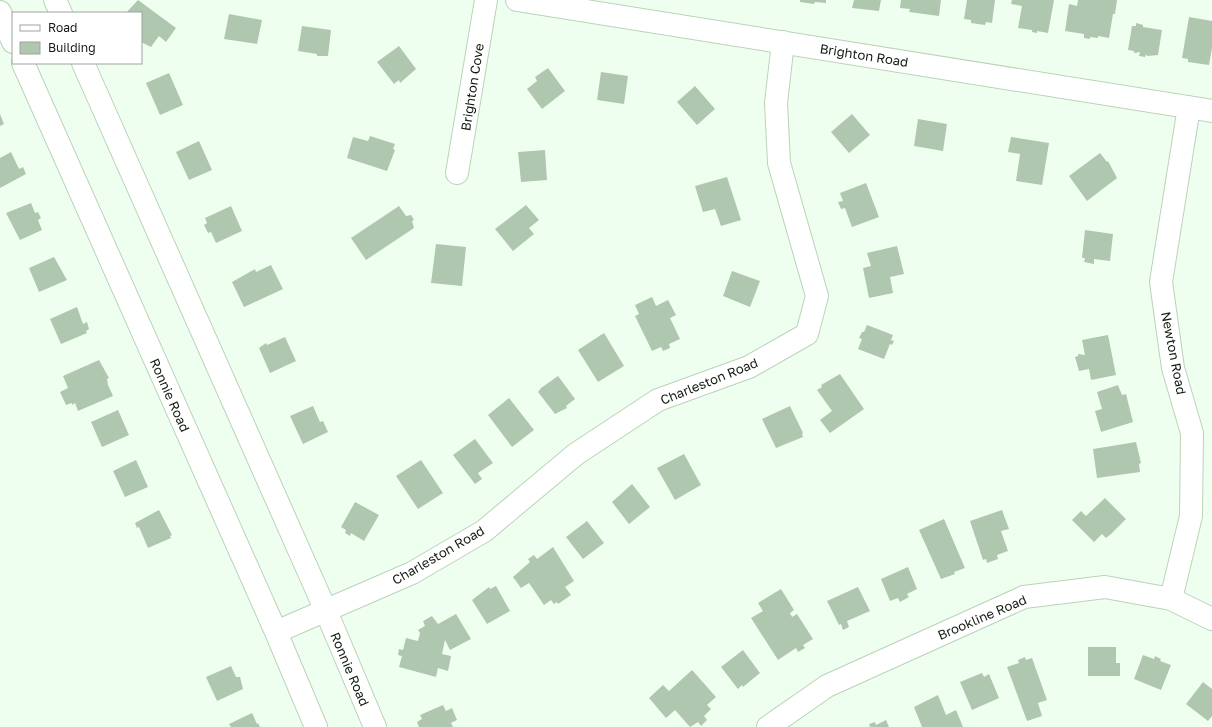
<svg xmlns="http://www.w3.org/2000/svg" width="1212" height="727" font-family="'Golos Text',sans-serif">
	<rect width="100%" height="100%" fill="#efffef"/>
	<!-- building -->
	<path fill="#aec7ae" d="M138 0 176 28 166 42 159 36 151 47 141 42V13H126Z
		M800 0H826V3L815 2 814 4 800 2Z
		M854 0H881L879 11 852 8Z
		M901 0H941L939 16 909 12 910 9 900 8Z
		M967 0H995L992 23 986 22 985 25 971 23V20L964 19Z
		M1012 0H1054L1048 33 1037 31V33L1032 32V30L1018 28 1022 6 1011 4Z
		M1078 0H1117L1115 14H1113L1109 38 1098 36V38L1090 37V39L1084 38V34L1065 31 1069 4 1077 6Z
		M229 14 262 20 257 44 224 39Z
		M1189 17 1212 21V48L1209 65 1188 62V59L1182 58Z
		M1136 23 1143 25V27L1162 30 1158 55 1147 56 1146 54 1145 57 1139 56 1140 52 1134 53V51L1128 50 1132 26H1136Z
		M302 26 331 30 328 56H317V54L298 51Z
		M399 46 416 69 400 83 399 80 394 84 377 62Z
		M548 68 565 91 542 109 527 89 537 81 535 77Z
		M601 72 628 76 624 104 597 100Z
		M169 73 183 105 160 115 146 83Z
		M695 86 715 109 697 125 677 102Z
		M0 114 4 124 0 126Z
		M852 114 870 135 849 153 831 132Z
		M918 119 947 124 943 151 914 146Z
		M370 136 395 144 393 149 395 150 387 171 347 158 353 137 368 141Z
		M1011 137 1049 143 1042 185 1016 181 1020 154 1008 152Z
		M199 141 212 170 189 180 176 152Z
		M545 150 547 180 521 182 518 152Z
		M11 152 19 169 23 167 26 174 0 188V158Z
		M1100 153 1107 162 1108 161 1117 178 1087 201 1069 176Z
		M727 177 741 220 721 226 715 209 703 212 695 186Z
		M866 183 879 217 852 227 845 208 841 209 838 202 843 201 840 193Z
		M31 203 35 213 38 212 41 218 38 220 42 230 20 240 6 213Z
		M526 205 539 220 529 228 534 234 513 251 495 229Z
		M231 206 242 231 216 243 211 232 208 233 204 225 207 223 205 218Z
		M399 206 406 216 411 215 414 220 412 221 414 228 366 260 351 238Z
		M1085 230 1113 234 1110 261 1094 259V264L1084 262 1085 258H1082Z
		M436 244 466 247 462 286 431 283Z
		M897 246 904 274 890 277 893 293 869 298 863 268 871 266 867 253Z
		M54 257 67 280 39 292 29 268Z
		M271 265 283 289 244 307 232 282 255 269 256 272Z
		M732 271 760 281 750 307 723 296Z
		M652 297 656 306 668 300 676 315 670 318 680 339 669 344 670 348 663 351 661 347 652 351 635 316 639 314 635 305Z
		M77 307 83 324 87 322 89 329 86 331 87 333 61 344 50 319Z
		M867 325 893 335 891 340 894 341 892 345 890 344 884 359 858 349 862 339 859 338 862 332H864Z
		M604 333 624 366 598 382 578 350Z
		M1108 335 1116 375 1091 380 1089 369 1079 371 1075 357 1078 356V354L1085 355 1082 340Z
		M285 337 296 361 270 373 259 348 266 343 267 345Z
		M99 360 109 378 107 379 108 385 113 396 78 411 75 403 72 405V403L66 405 60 392 68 388 63 376Z
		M840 374 864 409 830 433 820 420 832 411 817 390 822 387 821 385Z
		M558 376 575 399 566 406 567 408 555 414 538 392 541 388Z
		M1118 385 1122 395 1126 394 1133 422 1101 432 1095 411 1102 409 1097 392Z
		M509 398 534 430 512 447 488 415Z
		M313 406 320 422 323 421 328 432 303 444 290 416Z
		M790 406 803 433 802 434 803 437 776 448 762 419Z
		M118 410 129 435 102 447 91 422Z
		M475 439 493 463 478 473 482 479 475 484 453 455Z
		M1136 442 1141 463 1139 464 1140 472 1097 478 1093 449Z
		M684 454 701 485 675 500 657 468Z
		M136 460 148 487 125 497 113 471Z
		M421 460 443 493 418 509 396 476Z
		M632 484 650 507 629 524 612 502Z
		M1105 498 1126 519 1111 534 1106 538 1102 534 1094 542 1072 520 1081 511 1086 516Z
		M355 502 379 515 364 541 351 533 350 536 345 533 346 530 341 527Z
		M159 510 172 535 170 536 171 538 148 548 139 527 137 528 135 523Z
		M1002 510 1009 529 1001 531 1008 551 997 555 998 559 987 563 986 559 983 560 970 521Z
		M944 519 965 568 954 572 955 574 941 579 919 530Z
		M587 521 604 543 583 559 566 537Z
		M553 547 574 581 565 587 571 595 558 604 557 602 554 604 551 600 544 605 529 583 521 588 513 577 530 562 528 559 534 555 537 559Z
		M908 567 917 589 907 594 909 597 900 602 898 598 890 601 881 579Z
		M496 586 510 611 487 624 472 600 489 587 490 589Z
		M858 587 870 611 847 621 849 627 843 630 841 624 839 625 827 601Z
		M781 589 794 610 790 613 792 617 797 614 813 639 803 645 805 648 798 652 796 648 778 660 751 618 763 611 758 603Z
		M456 614 471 639 450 650 445 640 442 654 451 656 448 671 438 668 436 677 399 667 402 656 398 655 399 649 403 650 406 638 418 641 420 633 418 630 425 626 423 621 432 616 438 624Z
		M1088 647H1116V663H1120V676H1088Z
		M743 650 760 673 743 687 742 685 738 689 721 667Z
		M1143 655 1154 659 1155 656 1161 659 1160 661 1171 665 1161 690 1134 679Z
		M1025 657 1026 660 1032 658 1047 700 1038 703 1042 716 1027 721 1007 667 1019 663 1018 660Z
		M231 666 236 677H240L243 689 217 701 206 677Z
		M692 670 716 697 707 705 711 709 704 716 707 720 701 726 698 722 690 727 675 710 666 718 649 698 663 685 669 691Z
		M982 673 984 677 989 674 999 698 972 710 960 682Z
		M1203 682 1212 689V716L1208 721 1186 704Z
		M938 695 946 715 956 710 963 727H922L914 707Z
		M443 705 446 711 452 708 457 720 451 723 453 727H419L417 722 422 719 420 715Z
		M252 713 257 724 258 723 260 727H231L229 724Z
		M886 720 889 727H870L869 724 875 722 876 725Z"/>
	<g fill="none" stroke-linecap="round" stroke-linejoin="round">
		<!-- minor casing -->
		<g stroke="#bad3b9" stroke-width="24">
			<path id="minor" d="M55 0 61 13
				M517 0 1212 111
				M0 12 13 42
				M23 63 276 632 316 727
				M83 63 326 611 375 727
				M457 173 486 0
				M1171 599 1191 516 1192 433 1173 368 1161 282 1189 107
				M276 632 412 573 484 531 576 454 658 400 749 367 807 334 817 296 779 163 776 103 783 42
				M768 727 827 686 1024 597 1105 587 1171 599 1212 619"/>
		</g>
		<!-- minor -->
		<use href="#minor" stroke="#fff" stroke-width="22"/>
	</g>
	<g text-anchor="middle" stroke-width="3.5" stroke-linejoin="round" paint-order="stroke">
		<!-- street labels -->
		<g font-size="13" fill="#111a10" stroke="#fff">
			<text transform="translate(864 55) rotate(9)" y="5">Brighton Road</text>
			<text transform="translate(472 87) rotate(-81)" y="5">Brighton Cove</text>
			<text transform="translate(1174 353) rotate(79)" y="5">Newton Road</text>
			<text transform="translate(709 381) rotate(-22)" y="5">Charleston Road</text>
			<text transform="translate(170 395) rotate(66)" y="5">Ronnie Road</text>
			<text transform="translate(438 555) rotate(-30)" y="5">Charleston Road</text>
			<text transform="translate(982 617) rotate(-23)" y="5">Brookline Road</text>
			<text transform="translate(350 669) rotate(67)" y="5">Ronnie Road</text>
		</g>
	</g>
	<!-- legend -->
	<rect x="12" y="12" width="130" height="52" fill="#ffffff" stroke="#a0a39f"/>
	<rect x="20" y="25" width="20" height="6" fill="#ffffff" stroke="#a0a39f"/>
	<text x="48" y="32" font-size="12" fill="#111a10">Road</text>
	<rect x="20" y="42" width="20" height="12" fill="#aec7ae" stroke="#a0a39f"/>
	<text x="48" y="52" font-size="12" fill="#111a10">Building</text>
</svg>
